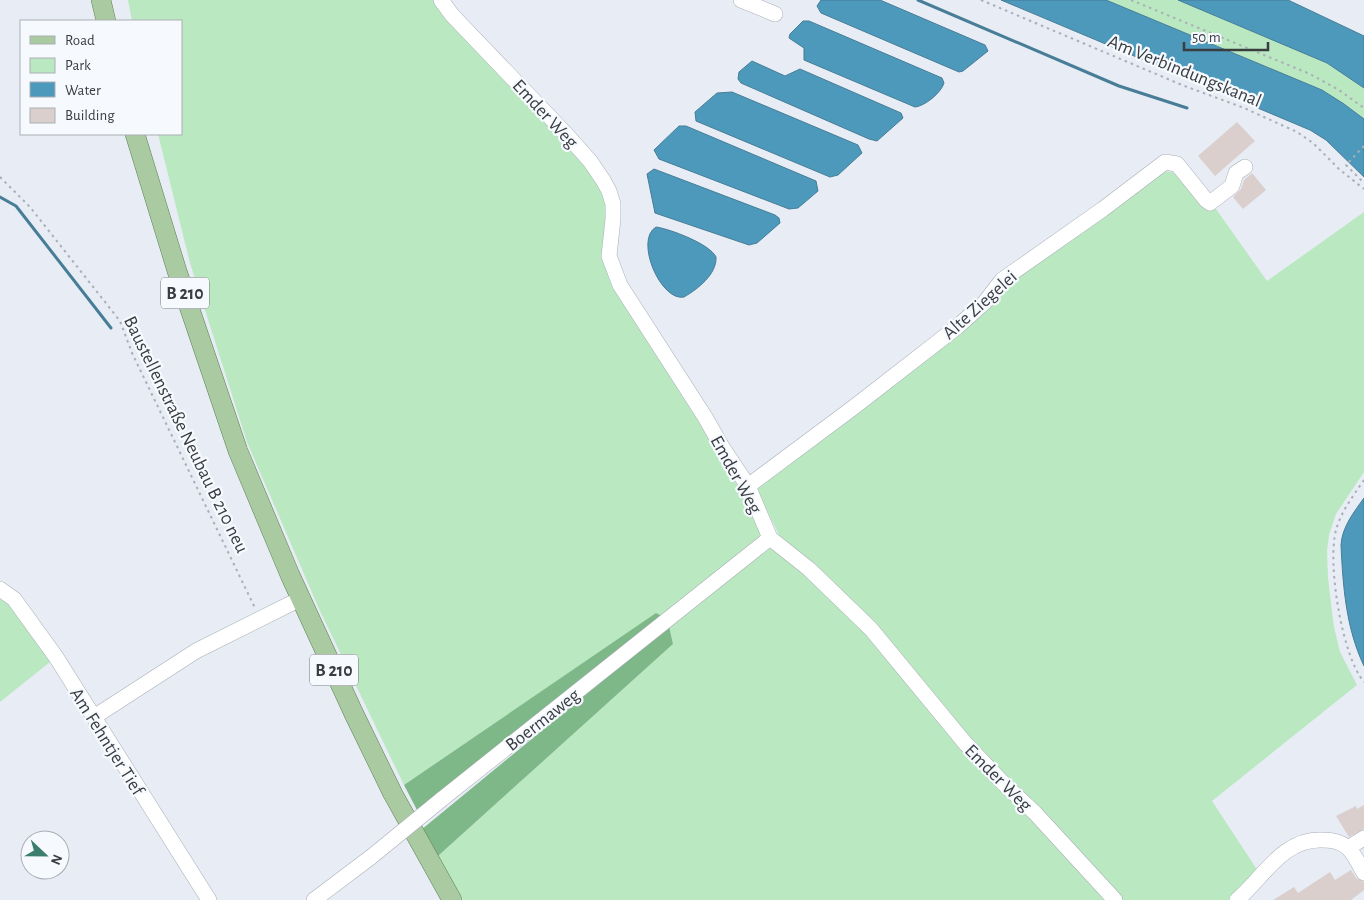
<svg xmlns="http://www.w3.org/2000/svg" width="1364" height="900" font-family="'Alegreya Sans',sans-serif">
	<rect width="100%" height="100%" fill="#e7ecf5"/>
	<!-- green -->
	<path fill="#bae8c1" d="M128 0H436L599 181C604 194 609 206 608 220 607 235 601 237 605 255L671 377 768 535 664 617 656 614 404 785 320 611 247 442 190 263 158 134H181V21H132Z
		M1106 0H1178L1327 63 1364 88V119L1344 104 1322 90Z
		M1162 171 1172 172 1211 202 1267 281 1364 212V472L1336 514 1329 535 1327 551 1328 578 1334 627 1340 652 1357 685 1212 801 1258 871 1232 900H1121L1007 781 840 590 779 535 756 488 1006 283Z
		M771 546 867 631 1108 900H463L438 856 673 644 669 626Z
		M0 595 10 603 50 662 0 702Z"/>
	<!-- forest -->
	<path fill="#7fb888" d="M656 613 664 617 417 810 404 785Z
		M669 626 673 644 438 856 421 830Z"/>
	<!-- water -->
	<path fill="#4d99bc" stroke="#477d97" d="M821 0H880L985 45 988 51 963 71 959 72 821 13 817 6Z
		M1001 0H1106L1322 90 1344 104 1364 119V177L1326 140 1310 130Z
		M1178 0H1288L1364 36V88L1327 63Z
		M803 21H809L942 78 944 83C941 93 925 106 915 107L804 60V48L789 38 790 34Z
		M752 61 785 76 800 69 901 113 903 118 877 141 869 139 741 83 738 79 739 72Z
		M732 92 858 145 862 153 838 175 830 177 696 121 695 112 717 93Z
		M679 126H686L816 181 818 191 798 208 789 209 659 159 654 150Z
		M654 169 775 215 779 218 780 223 757 243 749 245 655 213 647 174Z
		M656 227C670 229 710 244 716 257 717 274 698 289 684 297 661 302 634 240 656 227Z
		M1364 498V666C1346 628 1343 587 1341 545 1342 527 1354 512 1364 498Z"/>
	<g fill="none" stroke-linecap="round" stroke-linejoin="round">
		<!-- stream -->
		<path stroke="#477d97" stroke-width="3" d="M918 0 1119 86 1187 108
			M0 197 16 206 111 328"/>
	</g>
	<!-- building -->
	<path fill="#dacfcc" d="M1237 122 1255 141 1215 176 1198 156Z
		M1252 173 1266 190 1243 209 1233 197 1241 189 1244 180Z
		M1364 805V829L1349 837 1336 816 1356 806 1357 809Z
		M1351 870 1356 878 1364 882V890L1351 900H1273L1294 887 1298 893 1330 872 1335 880Z"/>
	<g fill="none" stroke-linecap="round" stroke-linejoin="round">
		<!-- minor casing -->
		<g stroke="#a8aeb6" stroke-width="16">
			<path id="minor" d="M441 0 452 15 566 134 590 161 603 180 609 191 613 204V219L609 256 620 285 705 417 722 447 748 486 770 538 809 569 871 629 965 743 1004 784 1035 813 1115 900
				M741 0 775 14
				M748 486 854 407 957 327 985 302 1002 280 1103 209 1165 162 1177 164 1206 200 1210 203 1232 186 1236 173 1245 167
				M0 589 14 599 56 657 209 900
				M94 717 196 651 302 598
				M442 799 770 538
				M1348 848 1364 838
				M314 900 371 857
				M1237 900C1263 878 1283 838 1322 840 1331 840 1340 841 1347 847 1355 854 1359 865 1364 873"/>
		</g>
		<!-- major casing -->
		<g stroke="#5e8157" stroke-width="20">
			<path id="major" d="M101 0 106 21
				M135 134 177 271 238 451 290 575 354 714 393 794 452 900"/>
		</g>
		<!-- path -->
		<path stroke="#aaaeb5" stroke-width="2" stroke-dasharray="2.5 4" stroke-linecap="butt" d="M981 0 1182 85 1244 108 1297 132 1313 143 1339 169 1364 189
			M1131 0 1310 74 1339 90 1364 108
			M1364 146 1346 165 1364 183
			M0 177 30 207 120 321 132 353 255 608
			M1364 480C1353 496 1341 512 1336 530 1327 564 1342 656 1364 682"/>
		<!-- minor -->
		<use href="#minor" stroke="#fff" stroke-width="15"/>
		<!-- major -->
		<use href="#major" stroke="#aacaa2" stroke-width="19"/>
		<!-- minor-bridge casing -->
		<g stroke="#a8aeb6" stroke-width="16" stroke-linecap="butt">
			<path id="minor-bridge" d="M371 857 442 799"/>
		</g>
		<!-- minor-bridge -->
		<use href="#minor-bridge" stroke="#fff" stroke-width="15"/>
	</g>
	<g text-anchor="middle" stroke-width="4.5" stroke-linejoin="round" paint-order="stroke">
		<!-- shield labels -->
		<g fill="#f6faff" stroke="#727679" stroke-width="1">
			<rect x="161" y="277.5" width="48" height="31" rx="4"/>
			<rect x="310" y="654.5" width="48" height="31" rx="4"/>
		</g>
		<g font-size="18" font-weight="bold" fill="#3a3d40">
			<text x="185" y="299">B 210</text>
			<text x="334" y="676">B 210</text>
		</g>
		<!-- street labels -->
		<g font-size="19" fill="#3a3d40" stroke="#f6faff">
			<text transform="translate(1185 70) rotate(22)" y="7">Am Verbindungskanal</text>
			<text transform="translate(546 113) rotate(47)" y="7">Emder Weg</text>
			<text transform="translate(979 304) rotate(-42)" y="7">Alte Ziegelei</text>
			<text transform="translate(187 434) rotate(64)" y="7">Baustellenstraße Neubau B 210 neu</text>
			<text transform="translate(737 474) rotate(61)" y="7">Emder Weg</text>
			<text transform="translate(542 719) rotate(-38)" y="7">Boermaweg</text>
			<text transform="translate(108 741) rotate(58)" y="7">Am Fehntjer Tief</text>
			<text transform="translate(999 777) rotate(45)" y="7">Emder Weg</text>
		</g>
	</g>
	<!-- legend -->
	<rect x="20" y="20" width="162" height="115" fill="#f6faff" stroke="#abaeb3"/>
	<rect x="30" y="36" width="25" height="8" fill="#aacaa2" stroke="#abaeb3"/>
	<text x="65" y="45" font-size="15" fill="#3a3d40">Road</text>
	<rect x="30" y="58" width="25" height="15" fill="#bae8c1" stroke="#abaeb3"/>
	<text x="65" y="70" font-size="15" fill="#3a3d40">Park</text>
	<rect x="30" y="82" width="25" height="15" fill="#4d99bc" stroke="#abaeb3"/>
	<text x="65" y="95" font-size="15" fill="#3a3d40">Water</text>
	<rect x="30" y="108" width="25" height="15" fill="#dacfcc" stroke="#abaeb3"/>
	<text x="65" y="120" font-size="15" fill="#3a3d40">Building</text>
	<!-- north arrow -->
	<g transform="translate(45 855) rotate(112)"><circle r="24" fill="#f6faff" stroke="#abaeb3"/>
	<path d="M0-4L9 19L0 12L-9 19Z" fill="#3c7d6c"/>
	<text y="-8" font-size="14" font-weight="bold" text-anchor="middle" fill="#3a3d40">N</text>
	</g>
	<!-- scale -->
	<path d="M1184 42v8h84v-8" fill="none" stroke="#3a3d40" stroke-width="2.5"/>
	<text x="1192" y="42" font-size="15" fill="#3a3d40" stroke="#f6faff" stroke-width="4" paint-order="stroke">50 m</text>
</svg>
